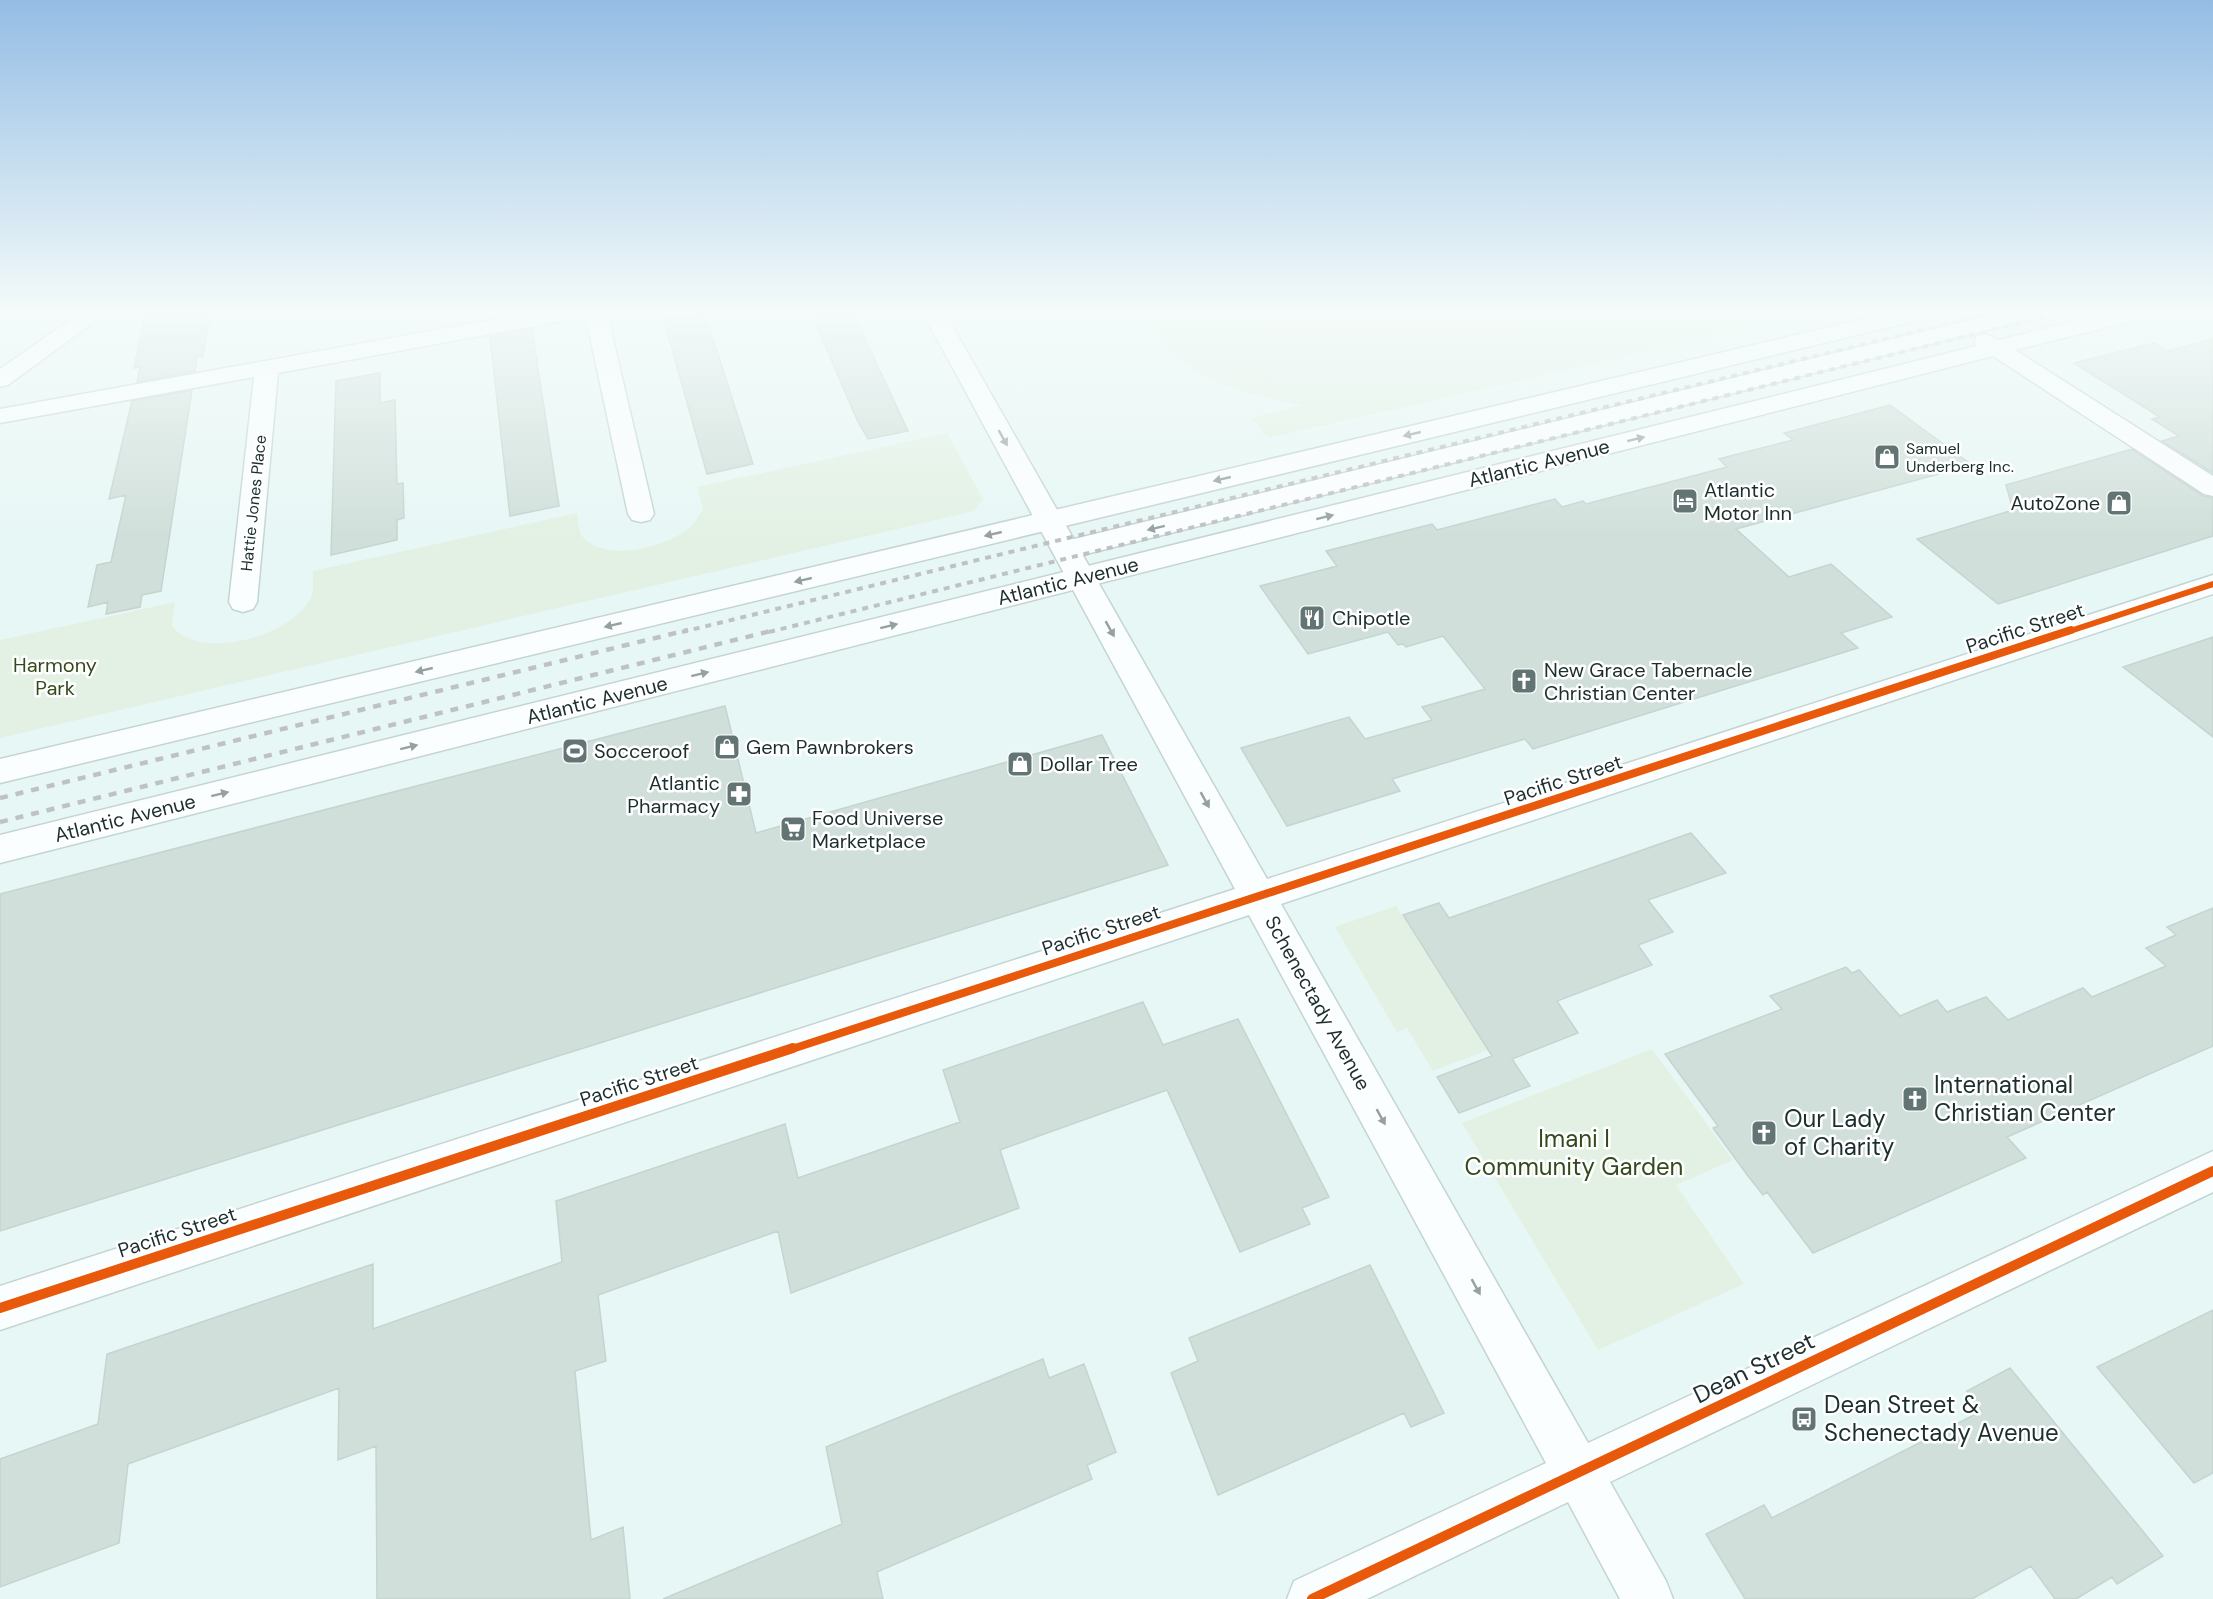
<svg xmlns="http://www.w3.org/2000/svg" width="2213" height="1599" font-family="'DM Sans',sans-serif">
	<rect width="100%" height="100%" fill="#e7f7f5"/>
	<!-- green -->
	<path fill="#e3f1e4" d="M1149 313H1816L1268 438 1251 418 1302 405C1246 396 1167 375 1149 313Z
		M947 433 983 499 974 511 0 738V640L175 602 172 626C199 663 298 635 312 595 314 588 313 578 313 571L577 513C578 520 578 531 582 536 603 563 664 548 686 530 694 525 699 516 703 508L697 487Z
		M1396 906 1488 1050 1433 1071 1407 1028 1397 1032 1335 927Z
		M1652 1049 1733 1160 1676 1185 1744 1284 1598 1350 1462 1123Z"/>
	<!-- building -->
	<path fill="#d0dfda" stroke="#c5d4cf" stroke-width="1.5" d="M146 313H210L203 356 197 357 195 371 137 382 140 367 134 368Z
		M701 313H704L717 351 753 464 707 474 664 320Z
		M811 313H853L908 431 868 439 858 422Z
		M532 329 559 506 510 516 490 337Z
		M2213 339V473L2162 441 2179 436 2152 419 2160 417 2074 363 2154 343 2168 351Z
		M380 373V403L395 400 397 484 403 483 404 518 397 520V540L331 555 336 381Z
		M192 390 161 591 142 595 140 607 106 614 108 602 88 607 97 565 111 562 126 495 109 499 132 401Z
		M1890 405 1972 465 1736 529 1789 577 1831 564 1892 617 1841 633 1858 648 1533 749 1525 739 1425 769 1392 779 1400 791 1287 826 1241 748 1349 717 1365 739 1432 720 1422 707 1485 689 1443 636 1406 647 1403 644 1398 645 1388 632 1308 654 1260 586 1337 566 1326 551 1432 524 1437 530 1555 499 1562 507 1583 501 1586 504 1727 467 1719 459 1793 440 1784 433Z
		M2132 449 2203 496 2213 498V536L1998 604 1917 539 2013 510 2006 485Z
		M2213 637V737L2123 667Z
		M725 706 756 833 1102 735 1168 865 0 1231V894Z
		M1691 833 1726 873 1648 900 1673 932 1638 945 1652 965 1557 1001 1578 1033 1512 1059 1530 1086 1459 1113 1437 1077 1492 1056 1403 915 1439 903 1449 918Z
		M2213 908V1046L2007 1137 2026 1158 1813 1253 1767 1192 1763 1195 1748 1176 1713 1128 1718 1126 1665 1054 1782 1009 1770 996 1846 967 1852 973 1859 970 1900 1016 1937 1000 1947 1012 1986 997 2008 1020 2083 988 2092 997 2166 966 2146 948 2176 935 2167 927Z
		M1143 1002 1163 1045 1238 1019 1329 1197 1302 1208 1310 1224 1240 1252 1167 1090 1000 1150 1019 1208 791 1293 778 1231 598 1295 606 1361 575 1371 591 1540 623 1527 630 1599H377L376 1446 338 1460 339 1388 128 1464 119 1543 0 1587V1459L98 1424 107 1354 373 1264V1329L562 1262 556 1201 785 1124 798 1178 960 1122 943 1070Z
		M1370 1265 1444 1413 1411 1427 1404 1413 1218 1495 1171 1373 1198 1361 1189 1338Z
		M2213 1310V1473L2194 1483 2097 1367Z
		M1043 1359 1049 1378 1084 1364 1116 1452 1087 1465 1092 1479 877 1572 883 1599H663L842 1524 826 1447Z
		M2010 1368 2163 1556 2117 1584 2112 1577 2076 1599H2055L2031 1566 1972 1599H1745L1706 1534 1764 1505 1772 1518 1982 1411 1967 1391Z"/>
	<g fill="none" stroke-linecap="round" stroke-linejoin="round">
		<!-- minor casing -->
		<g stroke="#c4d4d3" stroke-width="3">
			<path id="minor" d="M80 313H106L8 385 0 387V369Z
				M529 313H579L576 318 568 320 278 373 257 602 253 609 243 612 233 609 229 602 254 377 0 423V409Z
				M585 313H607L654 514 650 520 641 522 632 520 628 514Z
				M923 313H945L1267 879 2213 575V594L1281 904 1588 1443 2213 1151V1192L1610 1482 1666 1581 1673 1599H1620L1568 1502 1367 1599H1287L1294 1581 1546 1463 1249 915 0 1330V1286L1235 889Z"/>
		</g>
		<!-- major casing -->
		<g stroke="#c4d4d3" stroke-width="3">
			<path id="major" d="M1889 313H1930L1927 318 1919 320 0 783V759Z
				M1998 313H2038L2035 318 1066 559 1056 556 1052 550 1056 544 1066 541Z
				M2107 313H2147L2144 318 2015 350 2213 476V496L2204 494 1993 356 0 863V835L1977 346 1974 341 1977 336 1985 334 1999 340Z"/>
		</g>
		<!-- minor -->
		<use href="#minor" fill="#fbfefe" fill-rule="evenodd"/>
		<!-- major -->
		<use href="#major" fill="#fbfefe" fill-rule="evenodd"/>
		<!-- rail-far1 -->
		<path stroke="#bec2c2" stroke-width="4" stroke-dasharray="6 6" stroke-linecap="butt" d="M682 632 1992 313
			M769 632 2060 313"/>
		<!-- rail -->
		<path stroke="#bec2c2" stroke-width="4.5" stroke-dasharray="8 8" stroke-linecap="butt" d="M0 798 688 630
			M0 822 775 630"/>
		<!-- cycleway-far2 casing -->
		<g stroke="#fff" stroke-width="9">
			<path id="cycleway-far2" d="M2067 632 2213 584"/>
		</g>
		<!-- cycleway-far1 casing -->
		<g stroke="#fff" stroke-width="11">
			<path id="cycleway-far1" d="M789 1050 2071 630"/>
		</g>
		<!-- cycleway casing -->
		<g stroke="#fff" stroke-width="14">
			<path id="cycleway" d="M0 1308 793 1048
				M1312 1599 2213 1171"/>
		</g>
		<!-- cycleway-far2 -->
		<use href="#cycleway-far2" stroke="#e8590c" stroke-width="6"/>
		<!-- cycleway-far1 -->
		<use href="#cycleway-far1" stroke="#e8590c" stroke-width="8"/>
		<!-- cycleway -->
		<use href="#cycleway" stroke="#e8590c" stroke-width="10"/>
	</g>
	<!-- one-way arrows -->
	<defs><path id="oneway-solid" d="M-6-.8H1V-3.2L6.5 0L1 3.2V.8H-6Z" transform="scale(1.5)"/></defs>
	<g fill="#97a0a0">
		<use href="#oneway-solid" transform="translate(1412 434) rotate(167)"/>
		<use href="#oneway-solid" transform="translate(1003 438) rotate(61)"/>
		<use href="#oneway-solid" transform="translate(1636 439) rotate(-14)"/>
		<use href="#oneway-solid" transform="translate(1222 479) rotate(167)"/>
		<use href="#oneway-solid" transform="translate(1325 517) rotate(-14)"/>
		<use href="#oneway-solid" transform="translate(1156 528) rotate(166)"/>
		<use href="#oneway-solid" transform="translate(993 534) rotate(167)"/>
		<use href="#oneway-solid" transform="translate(803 580) rotate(167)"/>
		<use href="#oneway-solid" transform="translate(613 625) rotate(167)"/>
		<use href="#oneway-solid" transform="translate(889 626) rotate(-14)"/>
		<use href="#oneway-solid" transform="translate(1110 629) rotate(61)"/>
		<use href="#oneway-solid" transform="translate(424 670) rotate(167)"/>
		<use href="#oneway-solid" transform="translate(700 674) rotate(-14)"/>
		<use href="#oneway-solid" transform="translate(409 747) rotate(-14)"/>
		<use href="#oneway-solid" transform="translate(220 794) rotate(-14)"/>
		<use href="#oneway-solid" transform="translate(1205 800) rotate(61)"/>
		<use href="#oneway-solid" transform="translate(1381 1117) rotate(61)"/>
		<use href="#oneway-solid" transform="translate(1476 1287) rotate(61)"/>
	</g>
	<!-- sky -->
	<linearGradient id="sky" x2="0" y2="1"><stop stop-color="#94bde4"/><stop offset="0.58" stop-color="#f4fbfa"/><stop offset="1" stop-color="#f4fbfa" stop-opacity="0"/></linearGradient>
	<rect width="2213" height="537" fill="url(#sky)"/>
	<!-- icons -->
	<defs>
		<g id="shop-square" transform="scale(1.35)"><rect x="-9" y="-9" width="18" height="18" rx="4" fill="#637474" stroke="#fff"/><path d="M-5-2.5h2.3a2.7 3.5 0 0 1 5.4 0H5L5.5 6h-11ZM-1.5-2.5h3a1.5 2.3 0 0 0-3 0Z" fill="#fff"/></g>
		<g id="hotel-square" transform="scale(1.35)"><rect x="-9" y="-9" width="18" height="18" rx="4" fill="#637474" stroke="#fff"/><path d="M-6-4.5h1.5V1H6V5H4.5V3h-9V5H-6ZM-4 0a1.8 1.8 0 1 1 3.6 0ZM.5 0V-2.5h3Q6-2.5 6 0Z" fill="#fff"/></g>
		<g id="restaurant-square" transform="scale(1.35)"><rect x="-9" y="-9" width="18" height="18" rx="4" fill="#637474" stroke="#fff"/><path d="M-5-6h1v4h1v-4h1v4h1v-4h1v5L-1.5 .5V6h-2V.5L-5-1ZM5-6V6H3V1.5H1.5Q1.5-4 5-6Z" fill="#fff"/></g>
		<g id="church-square" transform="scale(1.35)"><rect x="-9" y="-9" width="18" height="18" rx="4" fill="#637474" stroke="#fff"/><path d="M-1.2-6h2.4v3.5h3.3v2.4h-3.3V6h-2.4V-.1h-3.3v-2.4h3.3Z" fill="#fff"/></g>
		<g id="stadium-square" transform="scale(1.35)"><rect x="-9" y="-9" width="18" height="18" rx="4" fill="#637474" stroke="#fff"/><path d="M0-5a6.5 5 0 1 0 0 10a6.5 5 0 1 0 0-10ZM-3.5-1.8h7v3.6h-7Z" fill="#fff"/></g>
		<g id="pharmacy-square" transform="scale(1.35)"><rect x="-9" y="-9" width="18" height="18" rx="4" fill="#637474" stroke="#fff"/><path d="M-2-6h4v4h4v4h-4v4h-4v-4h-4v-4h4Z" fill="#fff"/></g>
		<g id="supermarket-square" transform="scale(1.35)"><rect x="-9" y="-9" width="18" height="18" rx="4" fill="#637474" stroke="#fff"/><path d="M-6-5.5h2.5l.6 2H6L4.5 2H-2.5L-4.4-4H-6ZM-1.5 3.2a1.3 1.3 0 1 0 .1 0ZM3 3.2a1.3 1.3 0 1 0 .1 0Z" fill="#fff"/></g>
		<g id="bus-square" transform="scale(1.35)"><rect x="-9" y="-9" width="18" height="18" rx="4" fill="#637474" stroke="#fff"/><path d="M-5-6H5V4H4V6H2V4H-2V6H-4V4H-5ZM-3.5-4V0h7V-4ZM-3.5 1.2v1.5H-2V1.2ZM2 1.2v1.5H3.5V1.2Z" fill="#fff"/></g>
	</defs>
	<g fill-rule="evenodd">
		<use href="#shop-square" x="1887" y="457"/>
		<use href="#hotel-square" x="1685" y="501"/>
		<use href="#shop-square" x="2119" y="503"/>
		<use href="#restaurant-square" x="1312" y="618"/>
		<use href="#church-square" x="1524" y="681"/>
		<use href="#shop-square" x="727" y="747"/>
		<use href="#stadium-square" x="575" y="751"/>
		<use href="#shop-square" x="1020" y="764"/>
		<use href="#pharmacy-square" x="739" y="794"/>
		<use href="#supermarket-square" x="793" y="829"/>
		<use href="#church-square" x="1915" y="1099"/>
		<use href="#church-square" x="1764" y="1133"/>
		<use href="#bus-square" x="1804" y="1419"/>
	</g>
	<g text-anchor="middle" stroke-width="5" stroke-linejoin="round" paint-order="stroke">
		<!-- far-poi labels -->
		<g font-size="16" fill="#1c2e2e" stroke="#fff" text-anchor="start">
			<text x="1906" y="454">Samuel<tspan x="1906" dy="18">Underberg Inc.</tspan></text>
		</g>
		<!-- far-street labels -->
		<g font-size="16" fill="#1c2e2e" stroke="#fff">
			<text transform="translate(253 503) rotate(-84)" y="6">Hattie Jones Place</text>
		</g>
		<!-- street labels -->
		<g font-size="20" fill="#1c2e2e" stroke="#fff">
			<text transform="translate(1539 463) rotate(-14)" y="7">Atlantic Avenue</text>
			<text transform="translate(1068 581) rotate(-14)" y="7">Atlantic Avenue</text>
			<text transform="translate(2025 628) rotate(-18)" y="7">Pacific Street</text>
			<text transform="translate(597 700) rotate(-14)" y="7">Atlantic Avenue</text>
			<text transform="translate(1563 780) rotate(-18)" y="7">Pacific Street</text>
			<text transform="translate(125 818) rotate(-14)" y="7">Atlantic Avenue</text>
			<text transform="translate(1101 930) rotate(-18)" y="7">Pacific Street</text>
			<text transform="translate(1318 1003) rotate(61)" y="7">Schenectady Avenue</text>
			<text transform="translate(639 1081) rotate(-18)" y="7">Pacific Street</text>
			<text transform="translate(177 1232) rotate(-18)" y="7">Pacific Street</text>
		</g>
		<!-- poi labels -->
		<g font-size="20" fill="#1c2e2e" stroke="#fff" text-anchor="start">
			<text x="1704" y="497">Atlantic<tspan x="1704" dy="23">Motor Inn</tspan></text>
			<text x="2100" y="510" text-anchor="end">AutoZone</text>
			<text x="1332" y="625">Chipotle</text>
			<text x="1544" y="677">New Grace Tabernacle<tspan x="1544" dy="23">Christian Center</tspan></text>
			<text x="746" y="754">Gem Pawnbrokers</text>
			<text x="594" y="758">Socceroof</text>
			<text x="1040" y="771">Dollar Tree</text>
			<text x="720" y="790" text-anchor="end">Atlantic<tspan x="720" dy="23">Pharmacy</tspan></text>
			<text x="812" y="825">Food Universe<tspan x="812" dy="23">Marketplace</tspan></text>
		</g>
		<!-- park labels -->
		<g font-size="20" fill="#344a1c" stroke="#fff">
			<text x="55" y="672">Harmony<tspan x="55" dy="23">Park</tspan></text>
		</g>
		<!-- near-poi labels -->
		<g font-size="24" fill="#1c2e2e" stroke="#fff" text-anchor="start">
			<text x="1934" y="1093">International<tspan x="1934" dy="28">Christian Center</tspan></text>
			<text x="1784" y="1127">Our Lady<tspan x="1784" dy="28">of Charity</tspan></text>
			<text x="1824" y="1413">Dean Street &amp;<tspan x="1824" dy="28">Schenectady Avenue</tspan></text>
		</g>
		<!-- near-park labels -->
		<g font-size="24" fill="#344a1c" stroke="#fff">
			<text x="1574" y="1147">Imani I<tspan x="1574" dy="28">Community Garden</tspan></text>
		</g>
		<!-- near-street labels -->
		<g font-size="24" fill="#1c2e2e" stroke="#fff">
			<text transform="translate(1754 1368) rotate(-26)" y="8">Dean Street</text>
		</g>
	</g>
</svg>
